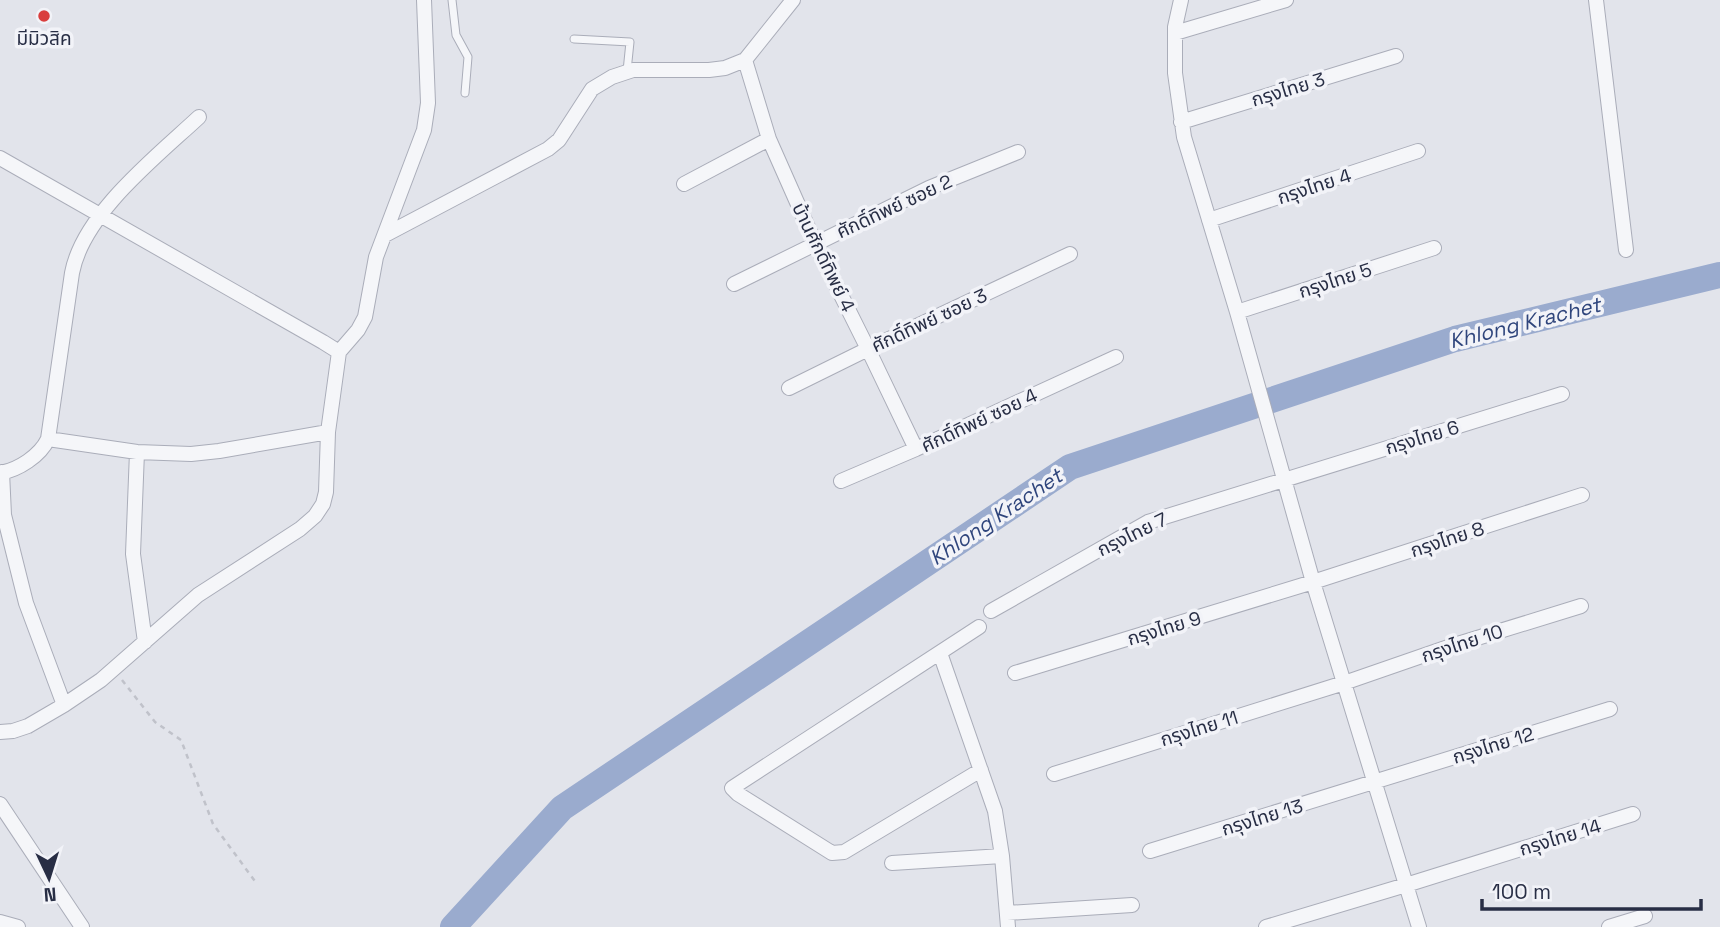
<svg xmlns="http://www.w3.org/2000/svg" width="1720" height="927" font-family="'Space Grotesk','Noto Sans Thai',sans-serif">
	<rect width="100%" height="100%" fill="#e2e4eb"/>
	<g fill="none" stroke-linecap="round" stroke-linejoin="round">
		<!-- river -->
		<path stroke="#9aabce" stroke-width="26" d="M453 927 562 808 1070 467 1455 339 1720 275"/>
		<!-- lane casing -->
		<g stroke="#aaadb9" stroke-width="9">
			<path id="lane" d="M452 0 456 35 468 57 465 93
				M574 39 630 42 627 71"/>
		</g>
		<!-- street casing -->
		<g stroke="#aaadb9" stroke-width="16">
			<path id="street" d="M1181 0 1175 27V73L1184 137 1237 312 1313 582 1419 927
				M1596 0 1626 250
				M1175 33 1286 0
				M745 60 769 139 815 243 868 349 916 449
				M1181 122 1396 56
				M0 158 323 342 339 352
				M684 184 769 139
				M1209 220 1418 151
				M385 235 548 149 559 140 592 89 612 77 633 70H709L725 68 745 60 793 0
				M734 284 929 188 1018 152
				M1237 312 1434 248
				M789 388 868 349 1070 254
				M48 439 137 452 191 454 219 451 328 432
				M137 452 133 554 145 642
				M2 472 4 515 26 603 64 705
				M0 473C18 470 40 456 48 439L72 273C83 214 156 157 199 117
				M841 481 916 449 1116 357
				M991 611 1148 522 1562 394
				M979 627 732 788 738 794 832 853 844 852 981 770
				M940 653 995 811 1002 856 1008 927
				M1015 673 1313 582 1582 495
				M0 732 13 731 28 726 64 705 101 680 198 595 300 529 315 516 323 504 326 492 328 432 339 352 358 330 365 317 376 257 424 130 428 103 424 0
				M1054 774 1344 683 1448 647 1581 606
				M0 804 82 927
				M1150 851 1610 709
				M892 863 1002 856
				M1007 913 1132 905
				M0 922 18 927
				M1266 927 1406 885 1633 814
				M1609 927 1645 916"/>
		</g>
		<!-- path -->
		<path stroke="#c0c2ca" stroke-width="2.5" stroke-dasharray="5 5" stroke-linecap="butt" d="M122 680 155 722 181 740 213 824 257 884"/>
		<!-- lane -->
		<use href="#lane" stroke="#f5f6f9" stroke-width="7"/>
		<!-- street -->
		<use href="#street" stroke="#f5f6f9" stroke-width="14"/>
	</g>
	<!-- markers -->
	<circle fill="#d93e3d" stroke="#f2f3f8" stroke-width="2.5" cx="44" cy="16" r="7"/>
	<g text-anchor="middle" stroke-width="7" stroke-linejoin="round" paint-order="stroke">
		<!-- poi labels -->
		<g font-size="19" fill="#282e45" stroke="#f2f3f8">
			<text x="44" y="45">มีมิวสิค</text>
		</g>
		<!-- street labels -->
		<g font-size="19" fill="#282e45" stroke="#f2f3f8">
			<text transform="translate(1288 89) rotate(-17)" y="7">กรุงไทย 3</text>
			<text transform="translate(1314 186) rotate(-18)" y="7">กรุงไทย 4</text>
			<text transform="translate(894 206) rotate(-25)" y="7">ศักดิ์ทิพย์ ซอย 2</text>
			<text transform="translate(824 257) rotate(64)" y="7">บ้านศักดิ์ทิพย์ 4</text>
			<text transform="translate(1335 280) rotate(-18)" y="7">กรุงไทย 5</text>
			<text transform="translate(929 320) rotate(-25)" y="7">ศักดิ์ทิพย์ ซอย 3</text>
			<text transform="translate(979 420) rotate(-25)" y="7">ศักดิ์ทิพย์ ซอย 4</text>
			<text transform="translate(1422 437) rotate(-17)" y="7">กรุงไทย 6</text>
			<text transform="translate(1132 534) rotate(-26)" y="7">กรุงไทย 7</text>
			<text transform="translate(1447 539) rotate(-18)" y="7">กรุงไทย 8</text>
			<text transform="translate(1164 628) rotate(-17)" y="7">กรุงไทย 9</text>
			<text transform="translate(1462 643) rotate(-18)" y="7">กรุงไทย 10</text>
			<text transform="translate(1199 728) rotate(-17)" y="7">กรุงไทย 11</text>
			<text transform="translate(1493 745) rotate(-17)" y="7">กรุงไทย 12</text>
			<text transform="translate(1262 817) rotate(-17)" y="7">กรุงไทย 13</text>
			<text transform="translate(1560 837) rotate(-17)" y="7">กรุงไทย 14</text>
		</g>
		<!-- water labels -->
		<g font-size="21" font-style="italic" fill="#2f457c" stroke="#f2f3f8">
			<text transform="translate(1525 323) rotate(-14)" y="7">Khlong Krachet</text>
			<text transform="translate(996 517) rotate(-34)" y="7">Khlong Krachet</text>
		</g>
	</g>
	<!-- north arrow -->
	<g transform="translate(49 878) rotate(176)" stroke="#f2f3f8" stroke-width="5" paint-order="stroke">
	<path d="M0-5L12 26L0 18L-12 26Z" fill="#282e45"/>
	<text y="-10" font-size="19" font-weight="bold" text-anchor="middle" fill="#282e45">N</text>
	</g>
	<!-- scale -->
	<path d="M1482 899v10h219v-10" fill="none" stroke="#282e45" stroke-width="3.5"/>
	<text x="1492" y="899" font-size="21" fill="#282e45" stroke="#f2f3f8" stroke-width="5" paint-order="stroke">100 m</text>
</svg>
